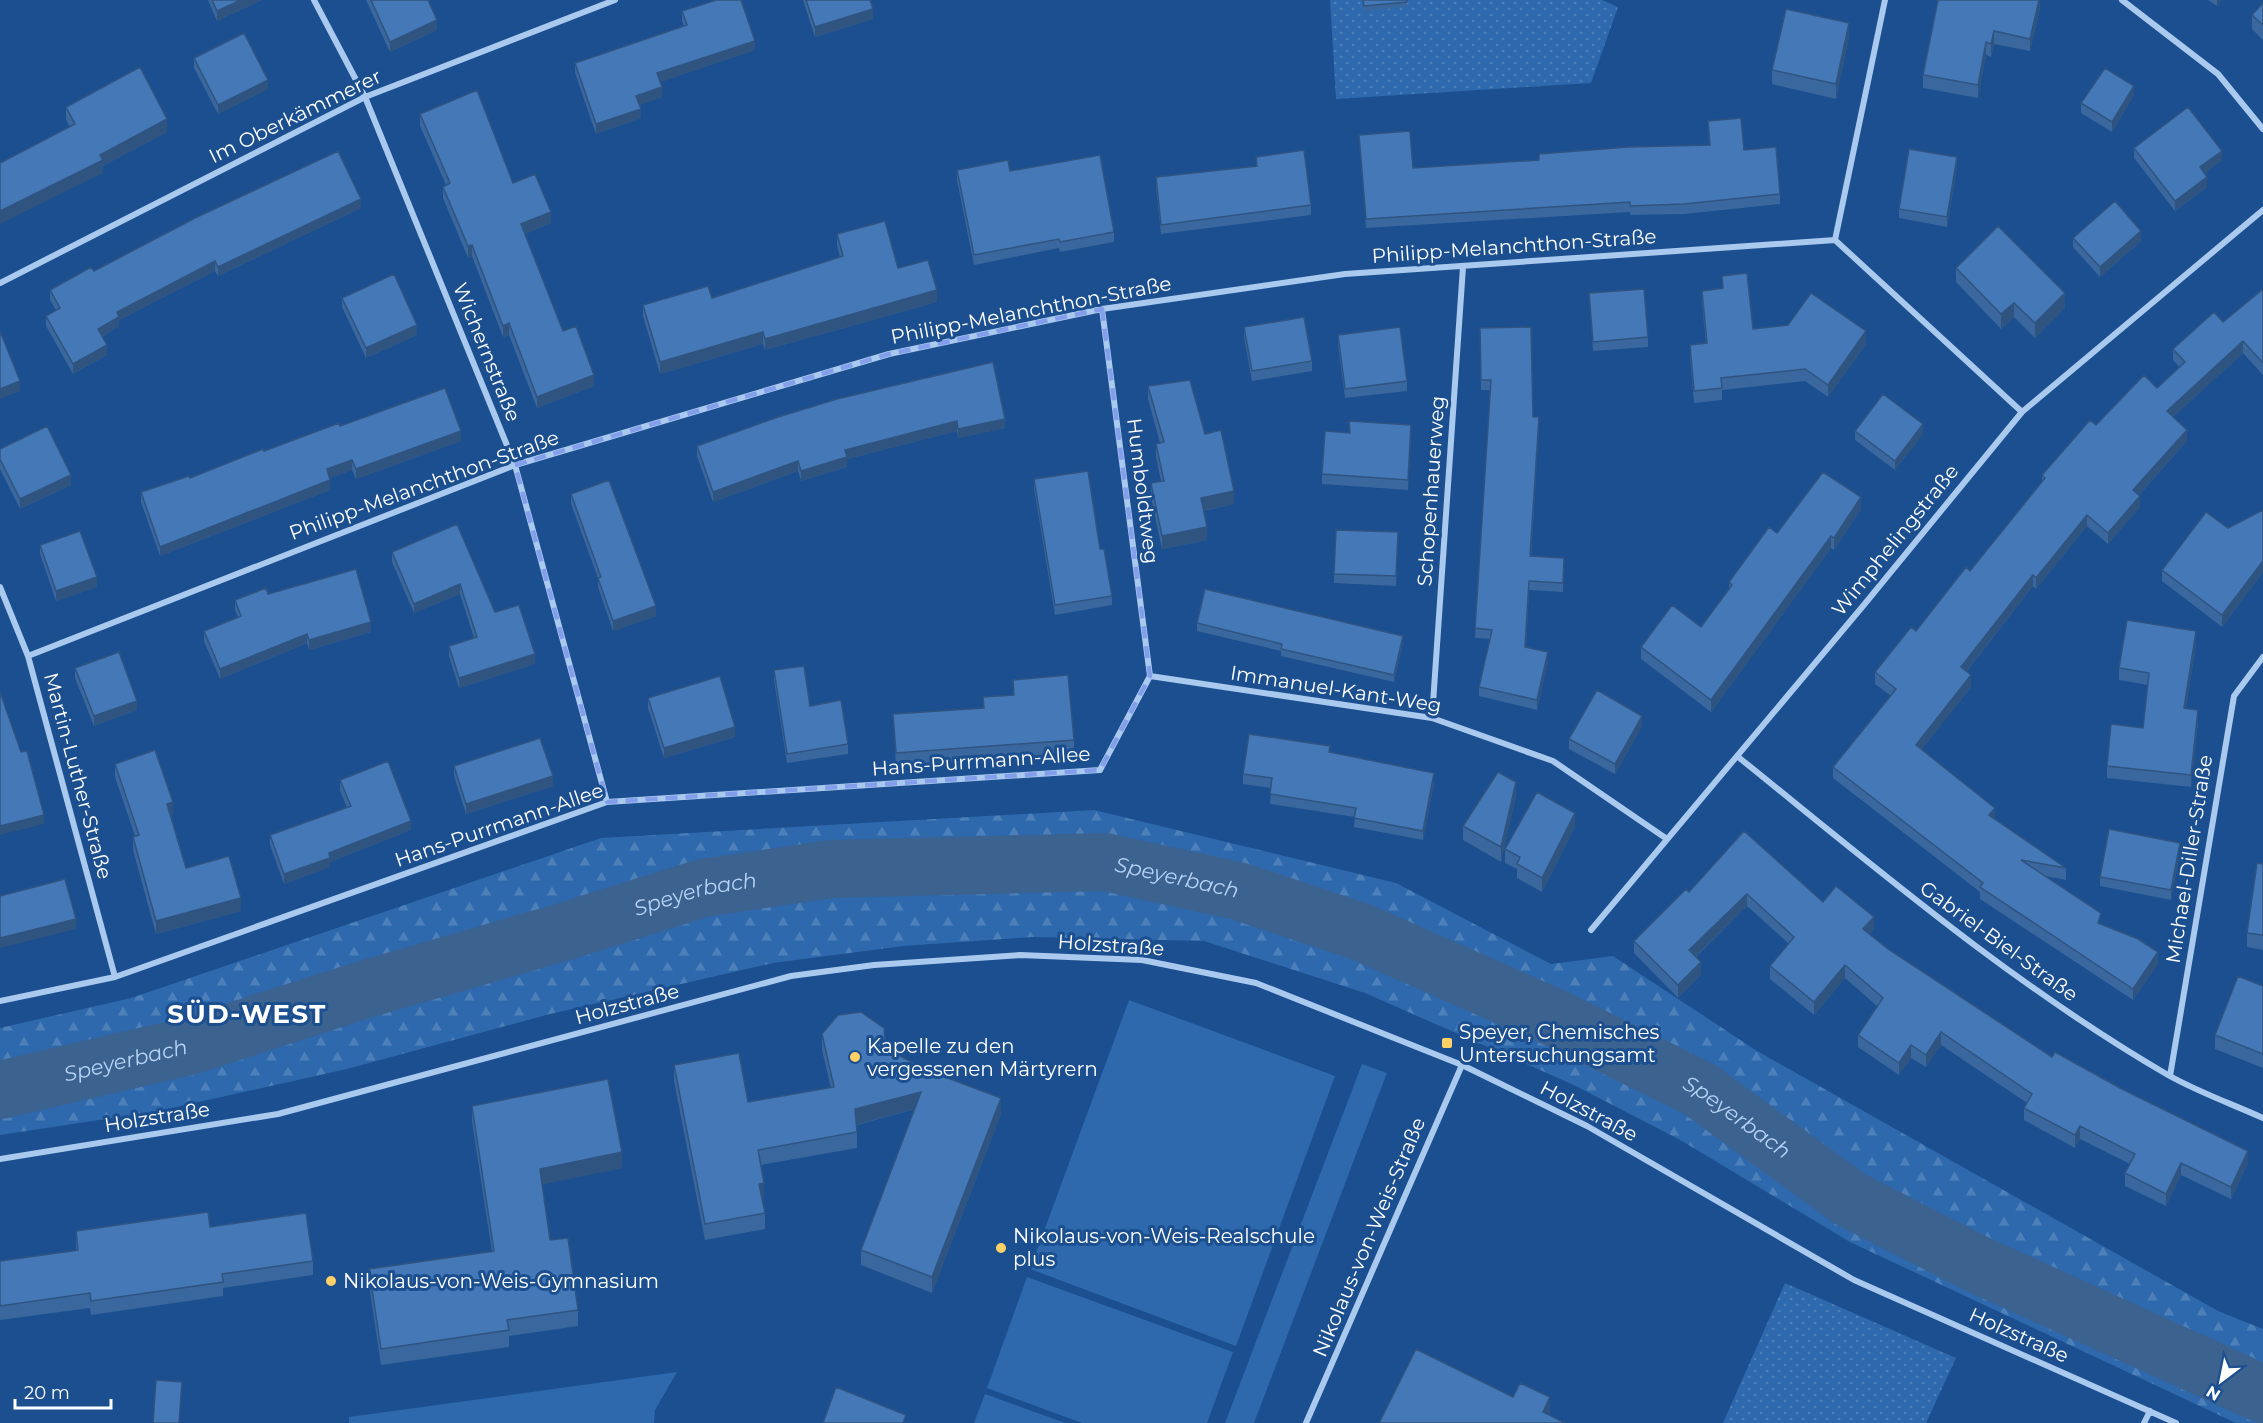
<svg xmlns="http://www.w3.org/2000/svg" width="2263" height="1423" font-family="Montserrat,sans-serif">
	<defs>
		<pattern id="grass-dots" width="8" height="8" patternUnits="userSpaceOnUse" patternTransform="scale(1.5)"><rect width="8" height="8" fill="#2e69ad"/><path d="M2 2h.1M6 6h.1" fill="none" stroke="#4d80b9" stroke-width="1.8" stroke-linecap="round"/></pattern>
		<pattern id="forest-firs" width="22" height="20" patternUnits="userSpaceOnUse" patternTransform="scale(1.5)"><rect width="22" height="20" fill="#2e69ad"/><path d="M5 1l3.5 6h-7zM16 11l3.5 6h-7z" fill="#4d80b9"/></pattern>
	</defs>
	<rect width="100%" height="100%" fill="#1b4f8f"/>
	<!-- grass -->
	<path fill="url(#grass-dots)" d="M1330 0H1602L1618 7 1591 83 1336 99Z
		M1785 1283 1956 1358 1926 1423H1723Z"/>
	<!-- forest -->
	<path fill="url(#forest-firs)" d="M1094 810 1396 883 1551 964 1613 956 1757 1051 2218 1311 2263 1329V1423H2236L1850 1242 1682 1141 1574 1085 1365 993 1204 941 1032 937 903 946 773 963 550 1014 347 1069 158 1111 0 1135V1028L131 998 601 838Z"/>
	<!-- garden -->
	<path fill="#2e69ad" d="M1129 1000 1335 1076 1236 1346 1030 1269Z
		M1362 1064 1387 1073 1254 1423H1225Z
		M1027 1277 1233 1352 1207 1423H1082L987 1388Z
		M677 1372 655 1410 654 1423H349V1417Z
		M985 1394 1065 1423H974Z"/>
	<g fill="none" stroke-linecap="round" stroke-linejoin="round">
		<!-- river -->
		<path stroke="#3c6290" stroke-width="58" id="s1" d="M0 1090 189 1046 366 989 563 932 703 888 831 869 1105 862 1238 891 1361 932 1553 1017 1699 1089 1850 1199 1979 1265 2263 1394"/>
		<!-- street -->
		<path stroke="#a9c9ee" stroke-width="6" d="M314 0 365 97 515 465 607 802
			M2122 0 2218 74 2263 129
			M1835 240 1885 0
			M0 283 365 97 615 0
			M1102 309 1150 676
			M0 587 28 656 115 977
			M28 656 515 465 889 354 1102 309 1345 274 1835 240 2022 412
			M1150 676 1432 718 1553 761 1667 839
			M1432 718 1463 267
			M1737 756C1876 868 2013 985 2168 1075 2198 1092 2232 1104 2263 1118
			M1591 930 1863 606 2022 412 2263 210
			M0 1001 115 977 607 802 1100 770 1150 676
			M2170 1076 2234 696 2263 657
			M0 1159 278 1114 791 976 874 965 1020 955 1142 960 1256 983 1462 1065 1587 1126 1854 1280 2176 1423
			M1306 1423 1462 1065
			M2144 1423 2150 1411"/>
	</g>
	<!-- wall -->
	<path fill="#3a679d" d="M208 0H262L217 21Z
		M366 0H428L437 30 390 52Z
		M803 0H870L873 19 815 37Z
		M1363 0H1407V7L1364 11Z
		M2040 0V8L2030 51 1994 44 1991 57 1986 55 1978 98 1923 88V75Z
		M2208 0H2222L2217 6Z
		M2263 3V40L2252 29V15Z
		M682 11 755 50 660 82 662 97 639 105 641 118 596 134 575 73V63L684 26 682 21Z
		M1849 37 1836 99 1772 84V70Z
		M194 58 268 89 218 114 194 68Z
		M2134 95 2112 132 2081 113V103Z
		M66 107 167 132 103 166V173L70 127 66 120Z
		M420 114 513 183 551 223 525 234 563 331 594 386 537 408 509 335 503 337 472 256 468 258 443 198V187L446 185 420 126Z
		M1708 121 1744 150 1780 194V204L1684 214 1630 215V212L1366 228 1359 135 1413 168 1539 160 1709 145Z
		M2134 148 2222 160 2205 173 2207 187 2175 211 2134 158Z
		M1256 157 1311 205V215L1161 234 1156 187V177L1256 166Z
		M1957 167 1947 227 1899 218V209Z
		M957 170 1010 171 1114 232V242L1060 252 1059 248 974 265 957 180Z
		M361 208 218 276 215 271 119 320V326L102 337 107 355 73 374 46 326V316L56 310 50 300V290L94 271Z
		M837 234 898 268 937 302 765 350 763 344 660 374 643 316V305L712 298 840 257 837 245Z
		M2073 238 2141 241 2100 277 2073 247Z
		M1956 268 2065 308 2035 338 2014 317 2001 329 1956 282Z
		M1722 276 1753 329 1866 344 1828 397 1805 381 1722 390V400L1694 403 1690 358V345L1706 344 1702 303V291L1722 288Z
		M2263 289V375L2243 353 2173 417 2187 441 2139 495 2140 507 2108 544 2087 526 2036 589 2033 586 1967 671 1971 687 1921 750 1995 819 2066 868V880L2045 876 2101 924 2158 964 2133 1000 1980 899V892L1833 778V767L1891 696 1875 684V672L1916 631 1970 571 2042 481V475L2096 425 2157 388 2179 367 2173 360V349L2223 322Z
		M1589 293 1648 337V347L1593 351Z
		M342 298 417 335 366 358 342 307Z
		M1244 327 1312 361V371L1252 381 1244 337Z
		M1480 328 1539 427 1531 556 1564 567 1563 592 1529 590 1526 647 1548 662 1537 710 1479 696V687L1490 639 1475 638 1490 390H1481Z
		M1338 335 1407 381V391L1345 398 1338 345Z
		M1148 386 1205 434 1234 504 1203 511 1207 540 1162 549 1151 497V483L1161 481 1156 457V444L1160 443 1148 399Z
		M837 399 1005 428 958 438 957 431 847 459V467L801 481 798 471 713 502 697 456V446Z
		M1349 421 1411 435 1408 490 1322 484V474L1349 433Z
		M340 426 461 441 356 479 352 470 330 478V490L160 556 141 502V492L190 478 264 451Z
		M1855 431 1923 434 1895 470 1855 440Z
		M0 449 71 485 20 509 0 469Z
		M1034 479 1100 549 1112 596V605L1055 615 1034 488Z
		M571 494 656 616 613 631 598 587V578L571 504Z
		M1861 509 1834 550 1831 548 1711 712 1641 659V647L1701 627 1729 589V582L1777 533Z
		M2263 510V572L2222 627 2162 581V570L2228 528Z
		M457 524 495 612 535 664 459 688 449 656V646L474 638 460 594 414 613 392 562V552Z
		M1336 530 1398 532 1396 586 1334 583Z
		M40 545 97 587 56 601 40 554Z
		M268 594 371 632 309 650 307 643 220 679 204 641V631L238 617 235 610V600Z
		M1197 623 1403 643 1394 682 1281 656V651L1197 631Z
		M2196 644 2186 708 2198 722 2191 787 2107 778V766L2143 728 2148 685 2119 680V668Z
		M75 668 137 710 94 726 75 678Z
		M774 670 848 744V754L787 763 774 680Z
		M1013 680 1074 740V753L896 766 893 714 983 708V697L1013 695Z
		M648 698 735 737 664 758 648 708Z
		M1642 726 1615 774 1569 749V739Z
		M1330 752 1434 783 1423 840 1354 827 1355 817 1270 804 1271 788 1243 784V774Z
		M115 764 173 815H171L186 868 241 911 156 934 133 850V837L135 836 115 777Z
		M454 766 553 786 466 814 454 776Z
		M340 780 411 830 330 862V867L284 884 270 845V835L347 808 340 790Z
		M1516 796 1501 862 1463 840V826Z
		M1575 827 1542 892 1517 878V869L1505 863V849Z
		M1744 831 1823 902 1874 929 1870 934 1888 949 2052 1057 2248 1163 2231 1199 2181 1175 2166 1206 2125 1186V1173L2130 1164 2080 1139 2075 1148 2024 1120V1108L2027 1103 1941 1045 1926 1067 1911 1058 1899 1075 1858 1047V1035L1877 1006 1845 978 1814 1015 1770 979V966L1789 944 1747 906 1696 957 1701 975 1678 998 1634 953V941L1689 892Z
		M2180 853 2171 900 2100 886V877Z
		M2263 864V950L2247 947V933Z
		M2263 986V1068L2215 1049V1035Z
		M822 1034 886 1049 1001 1114 932 1293 861 1265V1250L915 1109 857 1125V1148L761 1165 764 1199H762L765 1213V1229L705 1240 674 1081V1065L748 1102 831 1088 822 1050Z
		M472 1106 622 1168 542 1184 550 1240 578 1310V1326L509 1336V1347L381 1365 369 1285V1269L492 1252 472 1122Z
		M210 1227 313 1261V1275L223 1288V1296L91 1315 90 1308 0 1320V1261L76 1251V1231Z"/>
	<!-- shaded-wall -->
	<path fill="#305480" d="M241 0H262L217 21V11Z
		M2039 0H2040V8L2030 51V39Z
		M2217 0H2222L2217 6Z
		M873 9V19L815 37V27Z
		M437 20V30L390 52V42Z
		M1849 23V37L1836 99V84Z
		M1994 31V44L1991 57V44Z
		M755 41V50L657 83V73Z
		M1986 42V55L1978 98V85Z
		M268 80V89L218 114V105Z
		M2134 86V95L2112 132V122Z
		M662 87V97L636 106V96Z
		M641 109V118L596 134V124Z
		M167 119V132L103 166V173L0 224V211L100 155Z
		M2222 151V160L2200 177V167Z
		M1957 157V167L1947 227V217Z
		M2207 177V187L2175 211V201Z
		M361 199V208L218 276V267Z
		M551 212V223L521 236V224Z
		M2141 231V241L2100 277V267Z
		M472 245V256L468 258V246Z
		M215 261V271L119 320V326L98 339V329L117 312Z
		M937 290V302L765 350V339Z
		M2065 293V308L2035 338V323Z
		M2014 303V317L2001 329V314Z
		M509 323V335L503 337V326Z
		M417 325V335L366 358V348Z
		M1866 331V344L1828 397V385Z
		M763 332V344L660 374V362Z
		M2243 341V353L2167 423V411Z
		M107 345V355L73 374V364Z
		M594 375V386L537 408V397Z
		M20 381V391L0 399V389Z
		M1539 417V427L1530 565V556Z
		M1005 419V428L958 438V429Z
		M957 421V431L847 459V467L801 481V471L845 450Z
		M1923 424V434L1895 470V461Z
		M1411 425V435L1408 490V480Z
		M2187 430V441L2133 501V490Z
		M461 431V441L356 479V469Z
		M352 460V470L327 479V469Z
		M798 461V471L713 502V492Z
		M71 475V485L20 509V499Z
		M330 480V490L160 556V547Z
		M1234 491V504L1201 511V498Z
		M2140 496V507L2108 544V533Z
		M1861 497V509L1834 550V538Z
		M2087 515V526L2036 589V578Z
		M1207 527V540L1162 549V536Z
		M1831 536V548L1711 712V700Z
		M2263 561V572L2222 627V615Z
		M2033 575V586L1961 678V667Z
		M97 577V587L56 601V591Z
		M460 584V594L414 613V604Z
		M656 606V616L613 631V621Z
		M371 622V632L309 650V640Z
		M2196 631V644L2184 721V708Z
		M307 634V643L220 679V669Z
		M1403 636V643L1394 682V675Z
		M1548 652V662L1537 710V700Z
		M535 654V664L459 688V678Z
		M1971 675V687L1916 757V745Z
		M137 701V710L94 726V716Z
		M2198 710V722L2191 787V775Z
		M1642 716V726L1615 774V764Z
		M735 727V737L664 758V748Z
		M1434 773V783L1423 840V831Z
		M553 776V786L466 814V804Z
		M1516 782V796L1501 862V847Z
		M173 802V815L167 817V804Z
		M1995 808V819L1989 815Z
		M1575 813V827L1542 892V878Z
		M44 815V824L0 835V826Z
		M411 821V830L330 862V867L284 884V874L329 853Z
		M2180 843V853L2171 900V890Z
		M1747 894V906L1689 963V950Z
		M241 898V911L156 934V921Z
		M1874 917V929L1863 942V929Z
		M76 919V929L0 948V938Z
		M2158 952V964L2133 1000V989Z
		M1701 962V975L1678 998V985Z
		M1845 965V978L1814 1015V1002Z
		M1941 1032V1045L1926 1067V1055Z
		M1911 1045V1058L1899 1075V1063Z
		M921 1092V1107L855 1125V1109Z
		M1001 1098V1114L932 1293V1277Z
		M2080 1126V1139L2075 1148V1135Z
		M2248 1151V1163L2231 1199V1187Z
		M622 1152V1168L540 1185V1169Z
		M2181 1163V1175L2166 1206V1194Z
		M764 1183V1199L759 1200V1184Z
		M1550 1397V1415L1546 1423 1543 1412Z"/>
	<!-- building -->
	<path fill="#4478b7" stroke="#305480" stroke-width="1.5" d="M212 0H241L217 11Z
		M371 0H428L437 20 390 42Z
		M716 0H741L755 41 657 73 662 87 636 96 641 109 596 124 575 63 687 25 682 11Z
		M806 0H870L873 9 815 27Z
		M1363 0H1407V2L1364 6Z
		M1938 0H2039L2030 39 1994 31 1991 44 1986 42 1978 85 1923 75Z
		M2263 3V25L2252 15Z
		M1786 9 1849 23 1836 84 1772 70Z
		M244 33 268 80 218 105 194 58Z
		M140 67 167 119 100 155 103 160 0 211V163L75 124 66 107Z
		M2105 68 2134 86 2112 122 2081 103Z
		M477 90 513 183 535 174 551 212 521 224 563 331 576 326 594 375 537 397 509 323 503 326 472 245 468 246 443 187 450 183 420 114Z
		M2188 107 2222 151 2200 167 2207 177 2175 201 2134 148Z
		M1741 118 1744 150 1776 147 1780 194 1684 204 1630 206V202L1366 219 1359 135 1410 131 1413 168 1539 160V154L1628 147 1710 145 1708 121Z
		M1909 149 1957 157 1947 217 1899 209Z
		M1304 150 1311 205 1161 225 1156 177 1257 166 1256 157Z
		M338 151 361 199 218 267 215 261 117 312 119 317 98 329 107 345 73 364 46 316 60 308 50 290 91 267 94 271 195 218Z
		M1100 155 1114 232 1060 242 1059 239 974 255 957 170 1008 160 1010 171Z
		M2115 201 2141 231 2100 267 2073 238Z
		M885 221 898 268 928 260 937 290 765 339 763 332 660 362 643 305 708 286 712 298 843 256 837 234Z
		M1998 226 2065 293 2035 323 2014 303 2001 314 1956 268Z
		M1747 273 1753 329 1788 325 1811 293 1866 331 1828 385 1805 369 1721 378 1722 388 1694 391 1690 345 1707 343 1702 291 1723 288 1722 276Z
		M394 274 417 325 366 348 342 298Z
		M1644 289 1648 337 1593 342 1589 293Z
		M2263 289V363L2243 341 2167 411 2187 430 2133 490 2140 496 2108 533 2087 515 2036 578 2033 575 1961 667 1971 675 1916 745 1995 808 1989 815 2066 868 2021 860 2101 913 2098 923 2138 939 2158 952 2133 989 1980 887 1983 883 1833 767 1896 689 1875 672 1911 627 1916 631 1966 567 1970 571 2045 478 2042 475 2090 420 2096 425 2144 375 2157 388 2185 362 2173 349 2214 312 2223 322Z
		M1304 317 1312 361 1252 371 1244 327Z
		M1400 327 1407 381 1345 389 1338 335Z
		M1531 327 1533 417H1539L1530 556 1564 558 1563 583 1529 581 1525 647 1548 652 1537 700 1479 687 1492 630 1475 628 1491 380H1481L1480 328Z
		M0 331 20 381 0 389Z
		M993 362 1005 419 958 429 957 421 845 450 847 457 801 471 798 461 713 492 697 446 778 417 837 399Z
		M1190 380 1205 434 1221 430 1234 491 1201 498 1207 527 1162 536 1151 483 1164 481 1156 444 1164 442 1148 386Z
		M445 388 461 431 356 469 352 460 327 469 330 480 160 547 141 492 189 476 190 478 263 449 264 451 339 423 340 426Z
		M1883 394 1923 424 1895 461 1855 431Z
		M1349 421 1411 425 1408 480 1322 474 1325 431 1350 433Z
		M47 426 71 475 20 499 0 459V449Z
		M1088 471 1100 549H1104L1112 596 1055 605 1034 479Z
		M1823 472 1861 497 1834 538 1831 536 1711 700 1641 647 1672 605 1701 627 1732 585 1729 582 1769 527 1777 533Z
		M609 480 656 606 613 621 598 578 601 577 571 494Z
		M2263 510V561L2222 615 2162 570 2206 512 2228 528Z
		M457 524 495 612 519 605 535 654 459 678 449 646 477 637 460 584 414 604 392 552Z
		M1336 530 1398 532 1396 576 1334 574Z
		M80 531 97 577 56 591 40 545Z
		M356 569 371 622 309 640 307 634 220 669 204 631 241 616 235 600 266 588 268 594Z
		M1205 589 1403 636 1394 675 1281 649 1282 644 1197 623Z
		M2127 620 2196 631 2184 708 2198 710 2191 775 2107 766 2111 724 2143 728 2149 673 2119 668Z
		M119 652 137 701 94 716 75 668Z
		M804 666 810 706 841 700 848 744 787 754 774 670Z
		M1068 675 1074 740 896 753 893 714 984 708 983 697 1014 695 1013 680Z
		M720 676 735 727 664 748 648 698Z
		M1597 690 1642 716 1615 764 1569 739Z
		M0 692 21 752 27 751 44 815 0 826Z
		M1249 734 1330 746 1329 752 1434 773 1423 831 1354 818 1356 808 1270 794 1272 778 1243 774Z
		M540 738 553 776 466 804 454 766Z
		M155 750 173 802 167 804 186 868 229 856 241 898 156 921 133 837 139 835 115 764Z
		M388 761 411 821 329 853 330 858 284 874 270 835 351 806 340 780Z
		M1498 772 1516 782 1501 847 1463 826Z
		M1537 792 1575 813 1542 878 1517 864 1520 857 1505 849Z
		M2109 829 2180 843 2171 890 2100 877Z
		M1744 831 1823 902 1836 886 1874 917 1863 929 1888 949 2052 1057 2055 1052 2120 1088 2248 1151 2231 1187 2181 1163 2166 1194 2125 1173 2135 1154 2080 1126 2075 1135 2024 1108 2032 1094 1941 1032 1926 1055 1911 1045 1899 1063 1858 1035 1883 998 1845 965 1814 1002 1770 966 1794 937 1747 894 1689 950 1701 962 1678 985 1634 941 1686 889 1689 892Z
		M2257 863 2263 864V935L2247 933Z
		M65 879 76 919 0 938V896Z
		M2238 976 2263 986V1054L2215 1035Z
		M861 1012 884 1028 886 1049 929 1071 1001 1098 932 1277 861 1250 921 1092 855 1109 857 1132 758 1150 764 1183 759 1184 765 1213 705 1224 674 1065 739 1053 748 1102 834 1087 822 1034 838 1015Z
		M608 1079 622 1152 540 1169 550 1240 568 1238 578 1310 507 1320 509 1330 381 1349 369 1269 494 1251 472 1106Z
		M208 1212 210 1227 306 1213 313 1261 222 1274 223 1282 91 1301 90 1293 0 1306V1261L78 1250 76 1231Z
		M1416 1349 1513 1397 1520 1383 1550 1397 1543 1412 1565 1423H1379Z
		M156 1380 182 1382 179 1423H153Z
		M836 1387 906 1415 903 1423H823Z"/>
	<!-- marked area -->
	<path fill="none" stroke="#839eea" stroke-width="4.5" stroke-dasharray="12 8" stroke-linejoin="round" d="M1102 309 1150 676 1100 770 607 802 515 465 889 354Z"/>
	<!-- markers -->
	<g fill="#ffd166" stroke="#1b4f8f" stroke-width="2">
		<rect x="1441" y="1037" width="12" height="12" rx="3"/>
		<circle cx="855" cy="1057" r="6"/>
		<circle cx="1001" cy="1248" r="6"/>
		<circle cx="331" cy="1281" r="6"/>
	</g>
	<g text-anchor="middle" stroke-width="6" stroke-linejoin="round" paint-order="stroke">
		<!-- street labels -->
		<g font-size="20" fill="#fff" stroke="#1b4f8f">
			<text transform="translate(295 116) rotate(-26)" y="7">Im Oberkämmerer</text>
			<text transform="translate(1514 246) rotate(-4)" y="7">Philipp-Melanchthon-Straße</text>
			<text transform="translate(1031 310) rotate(-11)" y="7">Philipp-Melanchthon-Straße</text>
			<text transform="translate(487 352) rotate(68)" y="7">Wichernstraße</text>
			<text transform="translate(424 485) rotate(-20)" y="7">Philipp-Melanchthon-Straße</text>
			<text transform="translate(1143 491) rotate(83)" y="7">Humboldtweg</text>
			<text transform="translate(1431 491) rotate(-86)" y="7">Schopenhauerweg</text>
			<text transform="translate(1895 540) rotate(-51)" y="7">Wimphelingstraße</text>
			<text transform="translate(1336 689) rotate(9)" y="7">Immanuel-Kant-Weg</text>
			<text transform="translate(981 761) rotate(-4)" y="7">Hans-Purrmann-Allee</text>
			<text transform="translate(78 776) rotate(75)" y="7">Martin-Luther-Straße</text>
			<text transform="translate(499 825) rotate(-19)" y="7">Hans-Purrmann-Allee</text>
			<text transform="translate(2189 859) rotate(-81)" y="7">Michael-Diller-Straße</text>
			<text transform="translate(1999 941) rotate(36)" y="7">Gabriel-Biel-Straße</text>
			<text transform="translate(1111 945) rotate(4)" y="7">Holzstraße</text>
			<text transform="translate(627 1004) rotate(-15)" y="7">Holzstraße</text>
			<text transform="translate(1589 1111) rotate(28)" y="7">Holzstraße</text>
			<text transform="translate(157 1117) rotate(-9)" y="7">Holzstraße</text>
			<text transform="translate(1369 1237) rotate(-67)" y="7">Nikolaus-von-Weis-Straße</text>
			<text transform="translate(2019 1335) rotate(24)" y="7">Holzstraße</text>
		</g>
		<!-- poi labels -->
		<g font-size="20" fill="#fff" stroke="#1b4f8f" text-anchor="start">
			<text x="1459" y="1039">Speyer, Chemisches<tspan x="1459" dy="23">Untersuchungsamt</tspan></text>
			<text x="867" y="1053">Kapelle zu den<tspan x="867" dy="23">vergessenen Märtyrern</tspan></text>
			<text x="1013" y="1243">Nikolaus-von-Weis-Realschule<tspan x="1013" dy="23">plus</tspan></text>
			<text x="343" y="1288">Nikolaus-von-Weis-Gymnasium</text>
		</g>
		<!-- water labels -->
		<g font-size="21" font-style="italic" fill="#b5d3f5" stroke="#1b4f8f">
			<text dy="7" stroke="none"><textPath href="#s1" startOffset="1209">Speyerbach</textPath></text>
			<text dy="7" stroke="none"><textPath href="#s1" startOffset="723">Speyerbach</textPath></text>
			<text dy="7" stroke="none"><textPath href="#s1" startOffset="129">Speyerbach</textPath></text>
			<text dy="7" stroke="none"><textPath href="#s1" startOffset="1821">Speyerbach</textPath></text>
		</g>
		<!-- district labels -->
		<g font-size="26" font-weight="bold" letter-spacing="1.5" fill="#fff" stroke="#1b4f8f">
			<text x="247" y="1023">SÜD-WEST</text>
		</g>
	</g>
	<!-- north arrow -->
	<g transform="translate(2221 1381) rotate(212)" stroke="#1b4f8f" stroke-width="4.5" paint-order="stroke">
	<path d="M0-4.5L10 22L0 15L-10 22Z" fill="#ffffff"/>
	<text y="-9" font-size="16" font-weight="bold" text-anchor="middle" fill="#ffffff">N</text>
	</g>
	<!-- scale -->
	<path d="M15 1399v9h96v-9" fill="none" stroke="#ffffff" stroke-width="3"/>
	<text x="24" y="1399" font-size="18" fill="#ffffff" stroke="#1b4f8f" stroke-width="4.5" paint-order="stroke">20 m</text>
</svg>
